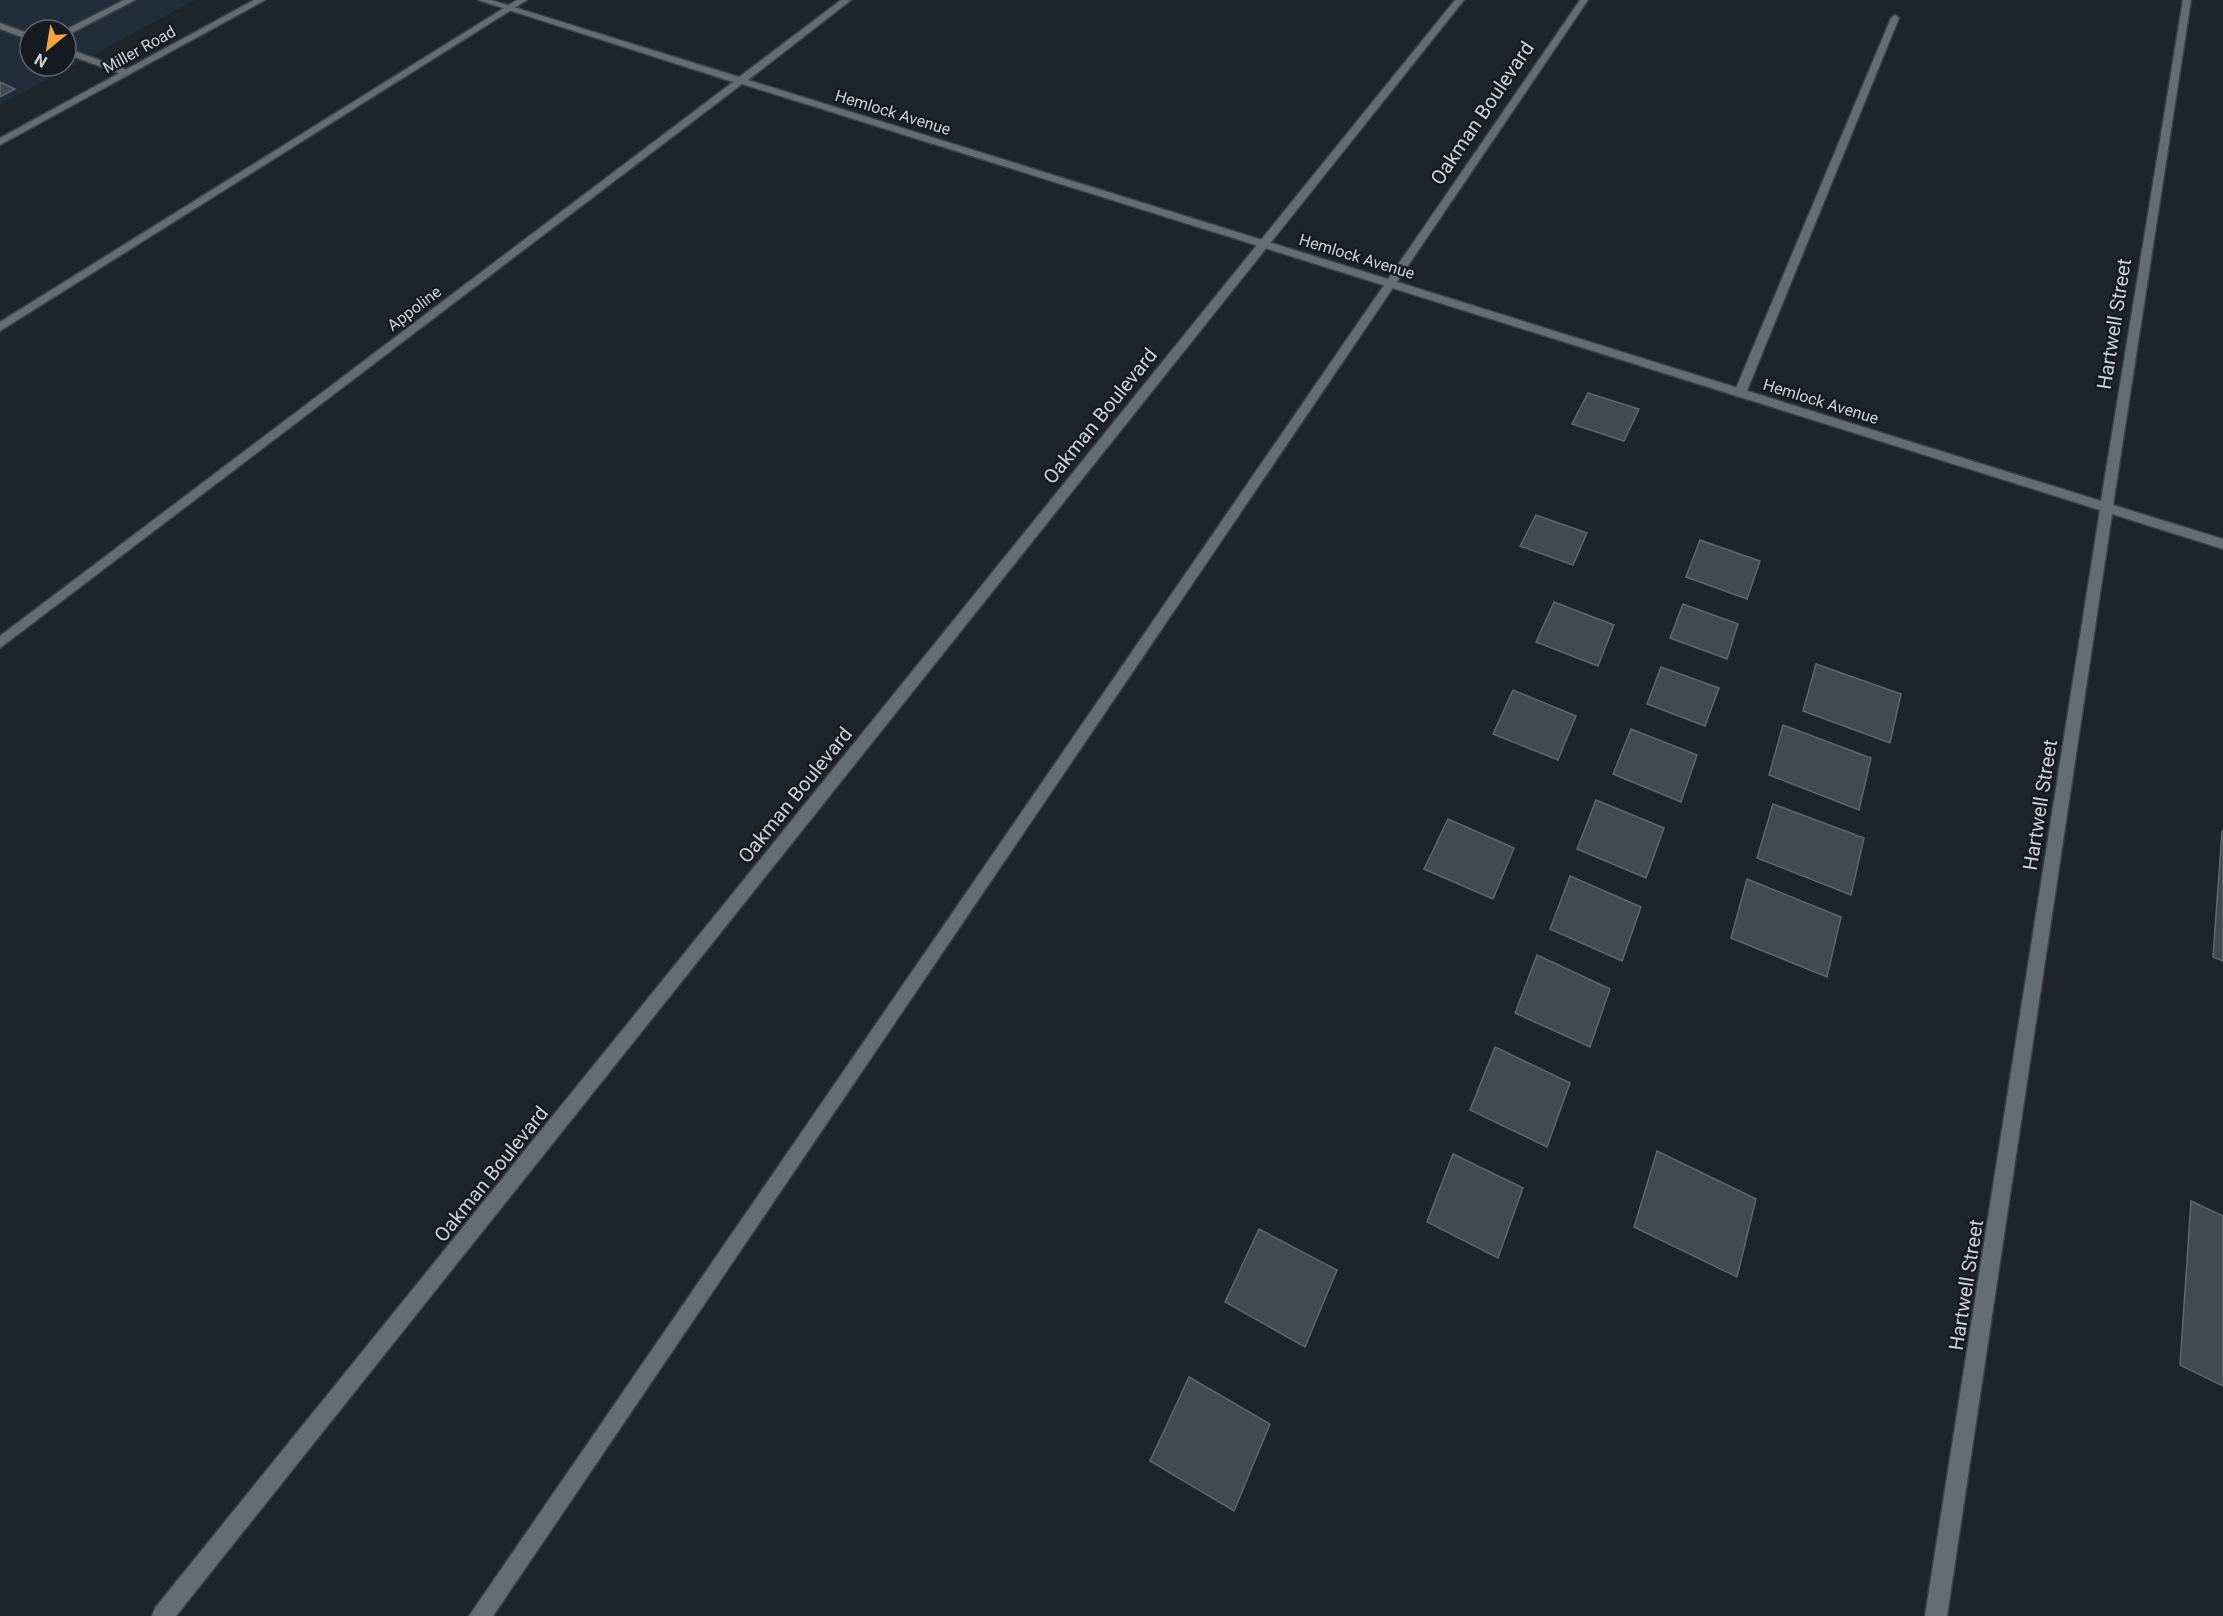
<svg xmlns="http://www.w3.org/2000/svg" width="2223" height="1616" font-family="Roboto,sans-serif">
	<rect width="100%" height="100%" fill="#1d242a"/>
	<!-- built -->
	<path fill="#212d38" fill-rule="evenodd" d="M0 0H195L0 105ZM30 30H66V66H30Z"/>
	<!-- building -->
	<path fill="#424a51" stroke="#5f676e" stroke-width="1.5" d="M0 82 15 89 0 97Z
		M1588 393 1639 409 1624 441 1572 424Z
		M1536 515 1587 533 1573 565 1520 546Z
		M1700 540 1760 561 1747 599 1686 577Z
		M1554 602 1614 625 1598 666 1536 642Z
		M1683 604 1738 624 1727 659 1670 638Z
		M1816 664 1901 694 1890 743 1803 711Z
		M1661 667 1719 688 1705 726 1647 704Z
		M1513 690 1576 716 1558 760 1493 734Z
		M1783 725 1871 758 1859 810 1769 775Z
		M1631 729 1697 755 1681 802 1613 774Z
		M1596 800 1664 828 1646 878 1577 849Z
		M1773 804 1864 838 1851 895 1757 858Z
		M1448 819 1514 848 1493 899 1424 869Z
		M2222 831H2223V961L2213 957Z
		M1570 876 1641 907 1622 961 1550 929Z
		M1747 879 1841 917 1827 977 1731 938Z
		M1537 955 1610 989 1590 1047 1515 1013Z
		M1495 1047 1570 1083 1547 1147 1470 1110Z
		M1657 1151 1756 1199 1737 1277 1634 1227Z
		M1453 1154 1523 1188 1498 1258 1427 1222Z
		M2191 1201 2223 1216V1386L2180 1365Z
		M1259 1229 1337 1270 1305 1347 1225 1302Z
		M1189 1377 1270 1424 1234 1511 1150 1461Z"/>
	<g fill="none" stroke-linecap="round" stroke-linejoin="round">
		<!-- service casing -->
		<g stroke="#3b4046" stroke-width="3">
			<path id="service" d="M124 0H135L66 36 65 30Z
				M517 0H527L0 331V322Z
				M1895 15 1899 18 1746 393 1740 397 1736 396 1734 393 1891 18Z
				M0 23 30 34V40L0 29Z
				M66 48 130 71 132 73 124 75 66 54Z"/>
		</g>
		<!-- minor casing -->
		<g stroke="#3b4046" stroke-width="3">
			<path id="minor" d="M478 0H491L739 77 841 0H851L748 80 2101 501 2183 0H2191L2113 505 2223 539V549L2112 514 1947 1616H1925L2100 510 742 84 0 648V636L733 82Z"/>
		</g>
		<!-- tertiary casing -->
		<g stroke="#3b4046" stroke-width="3">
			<path id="tertiary" d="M254 0H265L0 145V138Z
				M1455 0H1464L176 1616H152L155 1608Z
				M1580 0H1588L493 1616H469Z"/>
		</g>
		<!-- service -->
		<use href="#service" fill="#646c74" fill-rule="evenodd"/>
		<!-- minor -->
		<use href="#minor" fill="#646c74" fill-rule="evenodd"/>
		<!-- tertiary -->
		<use href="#tertiary" fill="#646c74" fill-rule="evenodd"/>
	</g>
	<g text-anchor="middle" stroke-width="4.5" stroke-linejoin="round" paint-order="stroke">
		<!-- far-street labels -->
		<g font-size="16" fill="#ced2d7" stroke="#141a20">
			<text transform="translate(139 49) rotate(-29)" y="6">Miller Road</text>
			<text transform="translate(893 112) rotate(17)" y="6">Hemlock Avenue</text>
			<text transform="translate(1357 256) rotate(17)" y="6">Hemlock Avenue</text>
			<text transform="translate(414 308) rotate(-37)" y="6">Appoline</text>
			<text transform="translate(1821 401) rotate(17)" y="6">Hemlock Avenue</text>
		</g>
		<!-- street labels -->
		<g font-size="20" fill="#ced2d7" stroke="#141a20">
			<text transform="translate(1482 113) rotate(-56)" y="7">Oakman Boulevard</text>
			<text transform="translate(2114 324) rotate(-81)" y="7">Hartwell Street</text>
			<text transform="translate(1100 416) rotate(-51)" y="7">Oakman Boulevard</text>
			<text transform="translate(795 795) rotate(-51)" y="7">Oakman Boulevard</text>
			<text transform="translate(2040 805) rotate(-81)" y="7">Hartwell Street</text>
			<text transform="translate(491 1174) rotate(-51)" y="7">Oakman Boulevard</text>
			<text transform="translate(1966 1285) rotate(-81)" y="7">Hartwell Street</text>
		</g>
	</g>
	<!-- north arrow -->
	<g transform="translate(48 48) rotate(210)"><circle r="28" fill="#141a20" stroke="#5e6469" stroke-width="1.5"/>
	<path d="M0-4.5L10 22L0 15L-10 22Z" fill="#f3a443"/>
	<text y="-9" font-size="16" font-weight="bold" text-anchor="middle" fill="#ced2d7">N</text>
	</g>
</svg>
